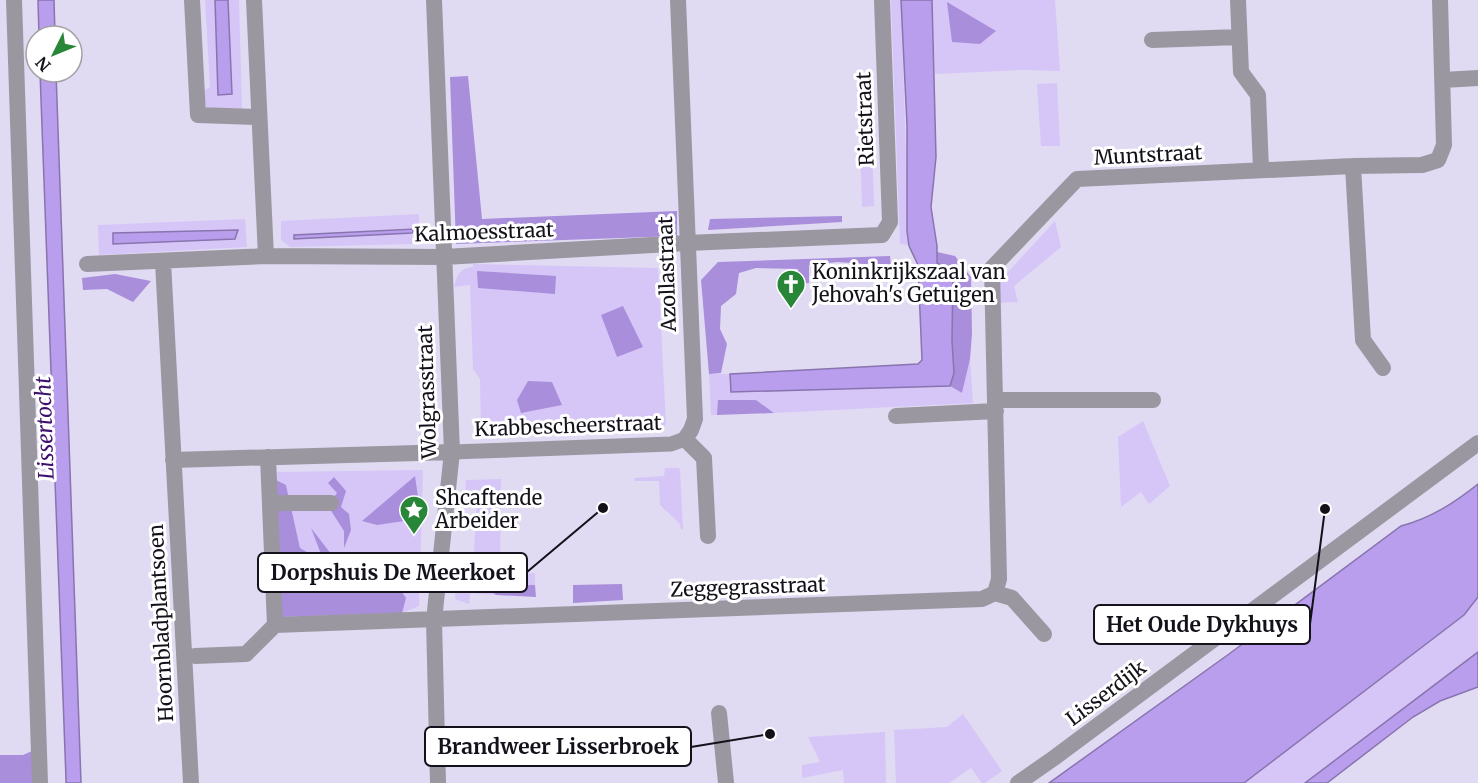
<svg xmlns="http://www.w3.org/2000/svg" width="1478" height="783" font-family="Merriweather,serif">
	<rect width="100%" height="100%" fill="#e1daf3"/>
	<!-- green -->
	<path fill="#d6c6f8" d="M205 0H215L219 95 232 94 228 0H239L242 109 206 108 203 91 210 87Z
		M891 0H901L909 245 900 244Z
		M932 0H1055L1060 71 1024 70 935 74Z
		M1057 83 1060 146H1041L1037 84Z
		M872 143 874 206 862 207 860 144Z
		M419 214V228L294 235V239L412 233V244L290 247 281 240V221Z
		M245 219 247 247 99 255 98 225Z
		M1055 221 1061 247 1014 286 1018 302 997 303V284Z
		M473 264 658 268 666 425 650 429 647 425 481 429 480 379 473 369 470 285 454 287C457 275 460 268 473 267Z
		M970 359 973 403 774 413 756 400H719L717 415H711L709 374H730L731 392 950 386 962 393Z
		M1143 421 1170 486 1149 504 1141 492 1121 507 1118 437Z
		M665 468H679L680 470 683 529 681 530 680 524 660 505 659 481H635L634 478 664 476Z
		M423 470 419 606 402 613 366 561 385 591 346 573 313 531 324 563 300 548 286 485 276 480 277 472Z
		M501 479 500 575 535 573V585L487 586 496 595 470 593 469 604 455 599 456 585 472 584 477 498 465 494 466 480Z
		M1478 597V652L1305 783H1244L1464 615Z
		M963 714 1002 771 985 783H982L971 768 949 783H896L894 730 947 727Z
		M885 732 886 783H844L843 770 802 778V765L820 762 808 737Z"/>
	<!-- forest -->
	<path fill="#a98edc" d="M947 2 996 31 980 44 952 42Z
		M468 76 482 219 677 211V236L456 244 450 77Z
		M842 216V222L708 230 710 219Z
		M937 252 955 256 971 277 972 334 970 359 962 393 950 386 954 373 952 341 953 272 937 263Z
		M890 256 891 266 838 262 809 265V283L797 284 798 269 756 268 739 273 736 294 721 306 720 329 727 344 721 373 709 374 701 280 718 262Z
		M477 271 556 276 555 294 478 288Z
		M115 274 151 281 133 302 107 289 83 290 82 278Z
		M623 306 643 347 617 357 601 315Z
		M528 381 552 382 562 405 521 413 517 400Z
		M718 400H756L774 413 717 415Z
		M415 476 419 504 411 520 377 525 362 521Z
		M334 477 346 491 341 507 349 514 351 530 344 548V531L328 506 337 493 328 483Z
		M276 480 286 485 300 548 324 562 311 528 346 573 384 590 365 560 392 577 406 598 402 613 282 617Z
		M622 584 623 600 573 603V585Z
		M535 585 536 597 496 595 486 586Z
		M32 751 34 783H0V755H23Z"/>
	<!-- water -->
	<path fill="#b99eed" stroke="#8874ae" stroke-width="1.5" d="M38 0H54L55 36H39Z
		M215 0H228L232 94 218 95Z
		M901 0H932L936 157 931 207 937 246V263L953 272 952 341 954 373 950 386 731 392 730 374 918 364 922 360 918 265 909 246 907 231V125Z
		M40 72H56L81 783H66V779Z
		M414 229 412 233 294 239V235Z
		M238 230 235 239 113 244V233Z
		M1478 484V597L1464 615 1244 783H1049L1229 654 1401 526C1431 518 1454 503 1478 484Z
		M1478 652V687L1440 701 1413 717 1327 783H1305Z"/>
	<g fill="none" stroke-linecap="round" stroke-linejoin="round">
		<!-- pedestrian -->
		<path stroke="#9a97a1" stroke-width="15" d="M452 452 671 444 685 439"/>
		<!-- minor -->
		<path stroke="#9a97a1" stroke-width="16" d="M192 0 198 115 258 117
			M254 0 266 256
			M434 0 452 452 434 620 438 783
			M678 0 695 419 691 430 685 439 704 458 708 536
			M1238 0 1241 72 1258 95 1261 170
			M1152 40 1239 37
			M1443 80 1478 78
			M1353 166 1363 340 1383 368
			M163 262 191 783
			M87 264 266 256 444 257 687 243 882 235 890 222 882 0
			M995 400H1153
			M896 416 996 411
			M268 457 275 625 982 599 995 593 1012 598 1044 634
			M173 460 452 452
			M271 503H331
			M995 593 999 579 992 268 1077 179 1353 166 1422 165 1438 160 1444 145 1440 0
			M195 656 246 654 275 625
			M719 713 726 783"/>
		<!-- tertiary -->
		<path stroke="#9a97a1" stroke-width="16" d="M14 0 40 783
			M1018 783 1054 758 1478 443"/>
	</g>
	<!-- icons -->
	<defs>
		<g id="church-pin" transform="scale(1.5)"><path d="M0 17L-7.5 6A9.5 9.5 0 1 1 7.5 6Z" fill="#278638" stroke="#fff"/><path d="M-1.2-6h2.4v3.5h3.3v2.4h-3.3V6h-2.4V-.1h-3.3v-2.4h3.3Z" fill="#fff"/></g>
		<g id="sight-pin" transform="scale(1.5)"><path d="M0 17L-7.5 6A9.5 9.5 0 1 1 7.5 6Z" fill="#278638" stroke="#fff"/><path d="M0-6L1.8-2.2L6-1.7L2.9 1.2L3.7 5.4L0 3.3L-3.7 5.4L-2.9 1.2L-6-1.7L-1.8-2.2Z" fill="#fff"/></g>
	</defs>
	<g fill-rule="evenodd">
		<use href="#church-pin" x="791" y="284"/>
		<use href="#sight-pin" x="414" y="510"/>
	</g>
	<g text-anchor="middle" stroke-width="6" stroke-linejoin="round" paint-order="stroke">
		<!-- street labels -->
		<g font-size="20" fill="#14111a" stroke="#fff">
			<text transform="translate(865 119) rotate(-92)" y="7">Rietstraat</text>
			<text transform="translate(1148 155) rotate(-3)" y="7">Muntstraat</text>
			<text transform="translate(484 232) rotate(-2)" y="7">Kalmoesstraat</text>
			<text transform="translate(667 274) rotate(-92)" y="7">Azollastraat</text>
			<text transform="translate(427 392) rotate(-92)" y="7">Wolgrasstraat</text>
			<text transform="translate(568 426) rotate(-2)" y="7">Krabbescheerstraat</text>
			<text transform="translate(748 587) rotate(-2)" y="7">Zeggegrasstraat</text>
			<text transform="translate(161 623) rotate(-93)" y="7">Hoornbladplantsoen</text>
			<text transform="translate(1106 693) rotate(-37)" y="7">Lisserdijk</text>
		</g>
		<!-- poi labels -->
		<g font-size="20" fill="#14111a" stroke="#fff" text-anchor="start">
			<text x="812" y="279">Koninkrijkszaal van<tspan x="812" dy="23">Jehovah's Getuigen</tspan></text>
			<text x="435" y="505">Shcaftende<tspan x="435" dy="23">Arbeider</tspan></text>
		</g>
		<!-- water labels -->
		<g font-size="21" font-style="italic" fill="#3c106c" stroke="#fff">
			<text transform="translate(45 428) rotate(-92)" y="7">Lissertocht</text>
		</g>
	</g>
	<!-- callouts -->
	<path fill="none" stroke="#14111a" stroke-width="2" d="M603 508L527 572M1325 509L1310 624M770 734L691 747"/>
	<g fill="#14111a" stroke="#fff" stroke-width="2">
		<circle cx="603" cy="508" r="6"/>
		<circle cx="1325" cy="509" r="6"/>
		<circle cx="770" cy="734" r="6"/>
	</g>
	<g fill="#fff" stroke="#14111a" stroke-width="2">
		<rect x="258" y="553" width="269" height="39" rx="6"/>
		<rect x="1094" y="605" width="216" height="39" rx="6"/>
		<rect x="425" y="727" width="266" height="39" rx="6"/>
	</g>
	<g font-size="21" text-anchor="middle" font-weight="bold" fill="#14111a">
		<text x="393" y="580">Dorpshuis De Meerkoet</text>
		<text x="1202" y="632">Het Oude Dykhuys</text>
		<text x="558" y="754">Brandweer Lisserbroek</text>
	</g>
	<!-- north arrow -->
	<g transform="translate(54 54) rotate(227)"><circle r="28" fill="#ffffff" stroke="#a1a0a3" stroke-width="1.5"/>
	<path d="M0-4.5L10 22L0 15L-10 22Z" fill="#278638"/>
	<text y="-9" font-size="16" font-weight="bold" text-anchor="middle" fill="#14111a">N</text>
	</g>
</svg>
